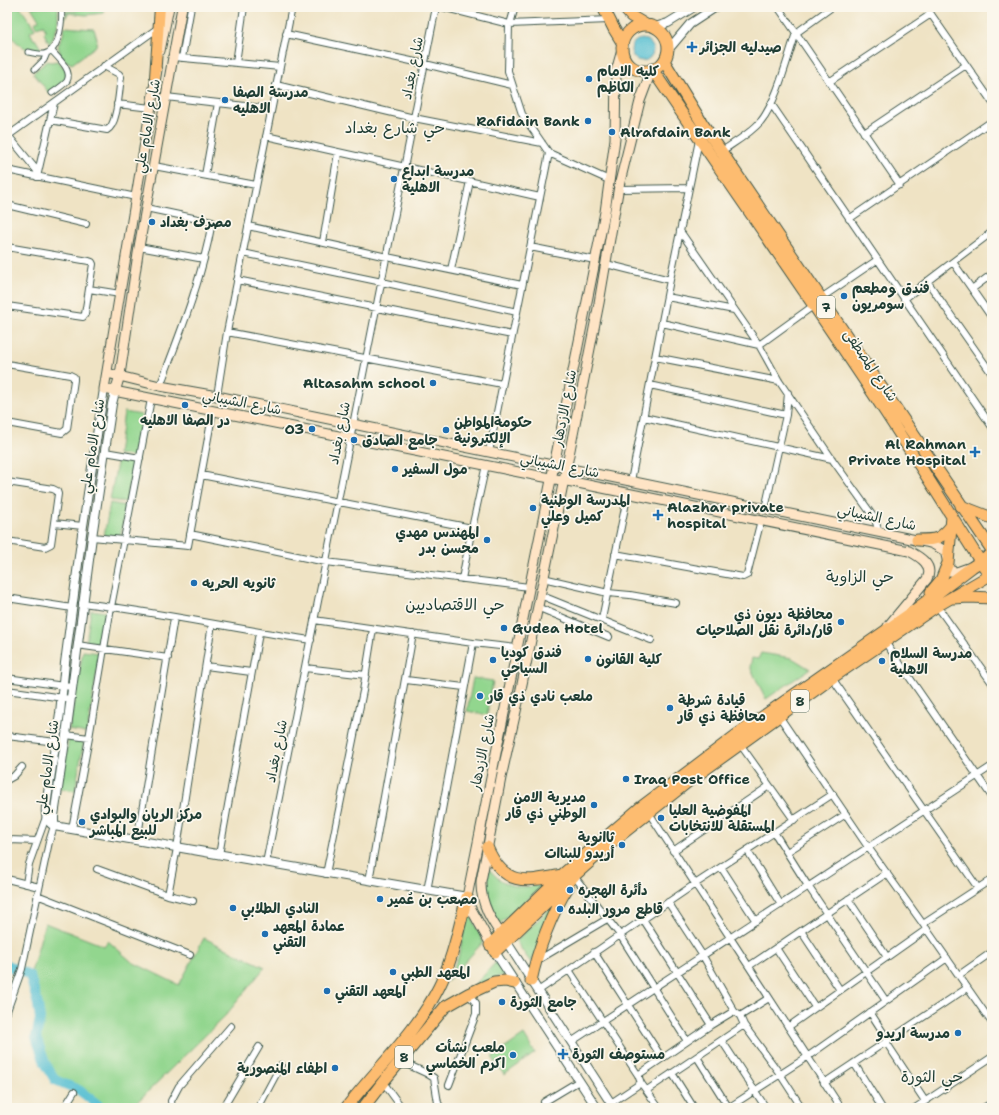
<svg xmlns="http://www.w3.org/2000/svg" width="999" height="1115" font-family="'Shantell Sans','Playpen Sans Arabic',sans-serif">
	<rect width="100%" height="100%" fill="#fbf7ec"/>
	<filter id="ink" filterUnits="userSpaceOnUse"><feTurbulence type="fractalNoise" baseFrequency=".025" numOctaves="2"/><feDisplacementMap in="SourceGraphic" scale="8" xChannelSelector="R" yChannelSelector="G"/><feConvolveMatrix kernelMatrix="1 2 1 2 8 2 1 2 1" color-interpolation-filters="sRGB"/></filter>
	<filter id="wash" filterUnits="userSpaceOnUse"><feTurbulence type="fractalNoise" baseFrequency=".012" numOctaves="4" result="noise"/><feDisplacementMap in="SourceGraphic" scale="16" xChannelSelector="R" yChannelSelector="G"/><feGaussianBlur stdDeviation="0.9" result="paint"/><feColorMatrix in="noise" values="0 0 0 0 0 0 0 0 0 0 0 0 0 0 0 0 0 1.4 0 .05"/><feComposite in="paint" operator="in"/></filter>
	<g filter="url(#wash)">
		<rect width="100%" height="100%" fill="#efe3c4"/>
		<!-- green -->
		<path fill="#92d68e" stroke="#588a61" d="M15 7H20L35 29 30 32 34 40 35 39 42 50C26 53 17 43 7 32V16Z
			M31 7H58V24L50 45 44 33 46 31 43 25 36 27 34 23 39 20Z
			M79 7H103L104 13 86 15 68 13 65 19 66 11H76Z
			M64 27 94 29 97 39 96 46 72 64 64 60 60 56V52L58 46 63 35Z
			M47 61 51 62 57 61C76 75 62 83 49 93L33 73Z
			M124 412 142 415 135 457 118 454Z
			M118 458 134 461 126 502 110 500Z
			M110 503 126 506 120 538 104 536Z
			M91 610 106 612 101 644 86 643Z
			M83 651 100 653 87 733 69 730Z
			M761 653 792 658 810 669 766 699 750 667 752 658 758 659Z
			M473 678 493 681 487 715 467 711Z
			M69 738 84 740 75 791 60 788Z
			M489 869C505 889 521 888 544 885L498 925C493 912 485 899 486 885 486 879 488 874 489 869Z
			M555 904 531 963 516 941Z
			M469 911 483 942 447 982 458 958Z
			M45 923 104 946 108 941 132 962 179 985 204 938 265 967 226 1015 131 1108H102L79 1090 55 1080 45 1063 36 1037 40 1019 38 1005 30 976Z
			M496 962 505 975 497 977 473 987Z
			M524 1035 535 1053 504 1075 492 1057Z"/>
		<!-- water -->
		<path fill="#56bfd2" stroke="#3a7e83" d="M631 50a11 11 0 1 1 22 0a11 11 0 1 1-22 0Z"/>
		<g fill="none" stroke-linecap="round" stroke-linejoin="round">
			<!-- river -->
			<path stroke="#56bfd2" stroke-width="10" d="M7 965 19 971
				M23 972 30 976 38 1005 40 1019 36 1037 45 1063 55 1080 79 1090 102 1108"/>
		</g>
	</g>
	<g filter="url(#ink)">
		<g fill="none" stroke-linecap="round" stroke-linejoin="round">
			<!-- pedestrian casing -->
			<g stroke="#3e564a" stroke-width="7">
				<path id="pedestrian" d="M51 50C57 57 73 70 67 81 64 85 56 90 52 93
					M28 52C34 53 41 56 47 53 60 48 63 19 61 7
					M35 69 44 60 47 53"/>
			</g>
			<!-- minor casing -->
			<g stroke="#3e564a" stroke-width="8">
				<path id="minor" d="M442 7 509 24 609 20
					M832 7 796 33 900 185
					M926 7 992 102
					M509 24 508 71 522 114 549 153 609 180
					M510 24 515 7
					M286 34 425 64 512 85
					M173 57 280 67
					M182 58 191 7
					M236 63 244 7
					M829 82 931 14
					M276 85 414 118 542 143
					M166 97 271 109
					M117 104 151 108
					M772 105 992 427
					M50 120 107 130C118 125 119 89 121 77L119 74 104 66
					M864 133 966 65
					M7 134 38 172
					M9 135 158 28
					M266 136 540 197
					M722 151C735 142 750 134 761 121 777 101 787 59 796 33L778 7
					M154 166 256 185
					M7 170 136 197
					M205 175 218 103
					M37 177 54 103
					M619 189 689 188
					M7 205 86 224
					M146 208 212 222C202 279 181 331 160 386
					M849 219 992 121
					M248 226 387 257 522 285
					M680 231 759 345 779 381 832 459 875 519 879 533
					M323 242 338 153
					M7 247 89 261 92 262 93 264 85 314 83 317 7 306
					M139 247 204 259
					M530 247 595 260
					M243 253 382 282 517 312
					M953 262 992 318
					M606 264 670 280
					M451 270 470 181
					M237 280 512 335
					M927 281 992 374
					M89 289 120 294
					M972 289 992 274
					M667 297 734 310
					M821 298 877 260
					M904 299 992 232
					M662 323 759 345 813 306
					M227 332 502 384
					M655 357 779 381
					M7 364 70 375 74 377V380L67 429 62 433 7 423
					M650 385 786 415
					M217 396 227 332 292 7
					M644 417 832 459
					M105 452 140 458
					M489 452 549 153
					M201 475 472 528
					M631 481 670 280 699 140
					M7 482 53 489 57 491 58 494 51 544 45 547 7 541
					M765 509 786 415 788 393
					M54 523 83 526
					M190 534 326 562 529 587
					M92 537 188 546 213 411
					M615 554 743 577 747 575 761 520
					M543 578 608 593 630 595 676 603
					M462 579 472 528 486 465
					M540 595 651 640
					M7 598 72 608
					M82 603C159 612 234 629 311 640
					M937 606 992 683
					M537 607 609 637
					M602 619 628 493
					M314 620 473 643 517 648
					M885 642 992 797
					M77 645 168 658
					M206 666 251 672
					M305 668 366 675
					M7 678 71 687
					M832 678 978 888
					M406 680 464 687
					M7 690 70 699
					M779 716 868 847 923 924
					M66 735 89 738
					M7 736 56 742
					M740 744 794 820
					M7 780 14 776 22 767
					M649 813 841 1108
					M72 829 89 738 111 607 151 399
					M774 832 808 886 886 1001
					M137 841 174 618
					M7 843 9 840 37 841
					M747 850 781 905
					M673 851 769 786
					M787 852 846 814
					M219 855 259 633
					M266 863 436 7
					M721 867 756 921
					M97 869 168 895 193 901
					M326 874 363 691 373 629
					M574 876 620 935 687 1041
					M7 879 39 887
					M992 879 923 924 992 1023
					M369 881 413 634
					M26 884 29 864 46 817
					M427 891 473 643
					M37 895 190 955
					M168 895 177 848 212 624
					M848 899 887 957
					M668 902 703 956 734 1011 740 1016 744 1025 780 1074 802 1108
					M643 919 711 1025
					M801 931 840 990
					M776 948 815 1007
					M594 952 662 1058
					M538 960 607 919
					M749 966 887 873
					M569 970 638 1075 641 1083 659 1108
					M959 975 992 952
					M538 991 695 884 833 794
					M7 1011 22 969 49 842 54 826
					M870 1012 888 1040
					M740 1016 769 998
					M788 1027 927 929
					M722 1041 766 1108
					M571 1042 992 766
					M886 1042 925 1101
					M697 1057 729 1108
					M400 1061 426 1073 434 1078 438 1103 441 1108
					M854 1063 882 1108
					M672 1073 694 1108
					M638 1075 711 1025 734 1011
					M383 1082 402 1108
					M824 1083 967 988
					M449 1085 476 1014V1003L468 994
					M647 1090 744 1025
					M544 1102 579 1081
					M611 1103 641 1083
					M64 1108 74 1092
					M172 1108 171 1101 179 1086 231 1026
					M223 1108 259 1047
					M258 1108 281 1065
					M728 1108 807 1057 947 958
					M915 1108 992 1057"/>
			</g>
			<!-- tertiary casing -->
			<g stroke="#3e564a" stroke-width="10">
				<path id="tertiary" d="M655 27 668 23 694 7
					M668 50 690 24 716 7
					M104 389 83 526 65 663 60 713 46 806C45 815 46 821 54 826L467 897
					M54 826V816L66 735 92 537 112 404 115 392
					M506 941 614 1108
					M495 952 597 1108
					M985 1108 992 1104"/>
			</g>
			<!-- secondary casing -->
			<g stroke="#3e564a" stroke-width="11">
				<path id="secondary" d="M160 51 169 7
					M157 70 104 389 539 476 578 483 909 551C920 557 934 565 927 579L888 626
					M107 373 160 386 217 396 926 542 933 544 945 551 950 571 957 572 968 568
					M115 392 120 375 139 247 182 7
					M505 940C492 922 480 904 481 881L501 778 521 689 568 460 599 303 619 186 640 101 652 69
					M494 950 470 907 467 897 605 212 615 139 616 71 622 50"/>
			</g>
			<!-- primary casing -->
			<g stroke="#3e564a" stroke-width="12">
				<path id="primary" d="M155 77 160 7"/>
			</g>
			<!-- trunk casing -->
			<g stroke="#3e564a" stroke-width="13">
				<path id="trunk" d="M603 7 614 29 622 42
					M623 7 631 16 646 25
					M622 48a23 23 0 1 1 46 0a23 23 0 1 1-46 0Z
					M664 61 702 123 992 550
					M652 69C729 184 810 297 886 413 918 462 949 512 980 561L990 575
					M961 506 992 518
					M917 540C936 540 940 540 952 525
					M931 592 941 580 948 563 952 516
					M953 598 969 597 992 598
					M487 847C504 887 525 882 562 875
					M490 945 562 875 640 808 738 734 911 613 972 567 992 554
					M495 952 574 876 617 838 689 781 832 678 937 606 992 574
					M531 981C537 952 552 912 568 887
					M346 1108C377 1068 416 1033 439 987 453 959 459 927 467 897
					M363 1108 383 1082 445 1007 468 994 494 982 505 981 514 983"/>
			</g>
			<!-- pedestrian -->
			<use href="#pedestrian" stroke="#fff" stroke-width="5"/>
			<!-- minor -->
			<use href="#minor" stroke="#fff" stroke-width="6"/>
			<!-- tertiary -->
			<use href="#tertiary" stroke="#fff" stroke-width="8"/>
			<!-- secondary -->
			<use href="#secondary" stroke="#fee4c5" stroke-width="9"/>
			<!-- primary -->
			<use href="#primary" stroke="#fdbc6f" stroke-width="10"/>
			<!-- trunk -->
			<use href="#trunk" stroke="#fdbc6f" stroke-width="11"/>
		</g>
	</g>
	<!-- markers -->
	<g fill="#1f6fb2" stroke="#fbf7ec" stroke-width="1.5">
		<path d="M690 41h4v4h4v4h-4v4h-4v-4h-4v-4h4z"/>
		<circle cx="589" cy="79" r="4"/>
		<circle cx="225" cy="100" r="4"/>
		<circle cx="588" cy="121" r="4"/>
		<circle cx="612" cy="132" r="4"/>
		<circle cx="394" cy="179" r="4"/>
		<circle cx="152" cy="222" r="4"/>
		<circle cx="844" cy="296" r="4"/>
		<circle cx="433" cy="383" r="4"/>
		<circle cx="185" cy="405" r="4"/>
		<circle cx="312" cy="429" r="4"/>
		<circle cx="446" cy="430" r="4"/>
		<circle cx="354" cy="440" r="4"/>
		<path d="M973 446h4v4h4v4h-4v4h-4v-4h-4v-4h4z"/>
		<circle cx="395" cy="469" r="4"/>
		<circle cx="533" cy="508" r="4"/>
		<path d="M656 509h4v4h4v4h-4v4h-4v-4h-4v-4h4z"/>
		<circle cx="487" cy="540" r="4"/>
		<circle cx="194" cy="583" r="4"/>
		<circle cx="841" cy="622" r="4"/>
		<circle cx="504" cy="628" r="4"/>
		<circle cx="588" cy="659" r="4"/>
		<circle cx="493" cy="660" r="4"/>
		<circle cx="882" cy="661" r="4"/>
		<circle cx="480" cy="696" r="4"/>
		<circle cx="670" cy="708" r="4"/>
		<circle cx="626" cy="779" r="4"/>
		<circle cx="594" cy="805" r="4"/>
		<circle cx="661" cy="818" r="4"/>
		<circle cx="82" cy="822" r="4"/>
		<circle cx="622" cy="845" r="4"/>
		<circle cx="570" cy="890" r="4"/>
		<circle cx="380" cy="899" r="4"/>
		<circle cx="233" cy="908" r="4"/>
		<circle cx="560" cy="909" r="4"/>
		<circle cx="265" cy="934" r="4"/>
		<circle cx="393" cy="972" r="4"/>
		<circle cx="327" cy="991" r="4"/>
		<circle cx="502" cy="1002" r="4"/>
		<circle cx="958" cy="1033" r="4"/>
		<path d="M561 1048h4v4h4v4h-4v4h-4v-4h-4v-4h4z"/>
		<circle cx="513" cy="1055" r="4"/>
		<circle cx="335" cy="1068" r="4"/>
	</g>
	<g text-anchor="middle" stroke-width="3.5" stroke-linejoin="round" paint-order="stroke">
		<!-- shield labels -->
		<g fill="#fbf7ec" stroke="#61756b" stroke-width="1">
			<rect x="817" y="296" width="18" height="22" rx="3"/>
			<rect x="791" y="690" width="18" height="22" rx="3"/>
			<rect x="395" y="1046" width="18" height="22" rx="3"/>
		</g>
		<g font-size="13" font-weight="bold" fill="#1f3d34">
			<text x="826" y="312">7</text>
			<text x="800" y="706">8</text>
			<text x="404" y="1062">8</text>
		</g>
		<!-- poi labels -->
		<g font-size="14" font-weight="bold" fill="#1f3d34" stroke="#fbf7ec" text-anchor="start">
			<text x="700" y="52">صيدليه الجزائر</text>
			<text x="597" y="76">كليه الامام<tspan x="597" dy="16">الكاظم</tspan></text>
			<text x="233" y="97">مدرسة الصفا<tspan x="233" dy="16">الاهليه</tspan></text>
			<text x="580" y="126" text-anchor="end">Rafidain Bank</text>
			<text x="620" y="137">Alrafdain Bank</text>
			<text x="402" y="176">مدرسة ابداع<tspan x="402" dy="16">الاهلية</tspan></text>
			<text x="160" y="227">مصرف بغداد</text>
			<text x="852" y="293">فندق ومطعم<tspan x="852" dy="16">سومريون</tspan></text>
			<text x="425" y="388" text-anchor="end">Altasahm school</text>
			<text x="185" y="425" text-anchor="middle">در الصفا الاهليه</text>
			<text x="454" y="427">حكومةالمواطن<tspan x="454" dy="16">الإلكترونية</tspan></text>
			<text x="304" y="434" text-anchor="end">O3</text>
			<text x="362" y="445">جامع الصادق</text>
			<text x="966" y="449" text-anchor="end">Al Rahman<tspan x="966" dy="16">Private Hospital</tspan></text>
			<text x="403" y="474">مول السفير</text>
			<text x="541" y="505">المدرسة الوطنية<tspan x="541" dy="16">كميل وعلي</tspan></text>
			<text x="667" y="512">Alazhar private<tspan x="667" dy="16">hospital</tspan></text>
			<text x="479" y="537" text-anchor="end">المهندس مهدي<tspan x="479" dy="16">محسن بدر</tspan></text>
			<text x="202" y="588">ثانويه الحريه</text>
			<text x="833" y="619" text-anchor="end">محافظة ديون ذي<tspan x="833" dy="16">قار/دائرة نقل الصلاحيات</tspan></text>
			<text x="512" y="633">Gudea Hotel</text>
			<text x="501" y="657">فندق كوديا<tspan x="501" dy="16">السياحي</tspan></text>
			<text x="890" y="658">مدرسة السلام<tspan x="890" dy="16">الاهلية</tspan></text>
			<text x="596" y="664">كلية القانون</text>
			<text x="488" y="701">ملعب نادي ذي قار</text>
			<text x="678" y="705">قيادة شرطة<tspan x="678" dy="16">محافظة ذي قار</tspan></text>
			<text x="634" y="784">Iraq Post Office</text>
			<text x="586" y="802" text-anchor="end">مديرية الامن<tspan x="586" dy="16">الوطني ذي قار</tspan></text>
			<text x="669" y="815">المفوضية العليا<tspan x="669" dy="16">المستقلة للانتخابات</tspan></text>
			<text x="90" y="819">مركز الريان والبوادي<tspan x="90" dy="16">للبيع المباشر</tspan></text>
			<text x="614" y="842" text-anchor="end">ثاانوية<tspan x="614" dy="16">أريدو للبناات</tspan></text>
			<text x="578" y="895">دأئرة الهجره</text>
			<text x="388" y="904">مصعب بن عُمير</text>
			<text x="241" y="913">النادي الطلابي</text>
			<text x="568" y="914">قاطع مرور البلده</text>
			<text x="273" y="931">عمادة المعهد<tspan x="273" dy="16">التقني</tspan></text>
			<text x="401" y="977">المعهد الطبي</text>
			<text x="335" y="996">المعهد التقني</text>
			<text x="510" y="1007">جامع الثورة</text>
			<text x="950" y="1038" text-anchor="end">مدرسة اريدو</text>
			<text x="505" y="1052" text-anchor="end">ملعب نشأت<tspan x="505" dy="16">اكرم الخماسي</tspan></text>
			<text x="572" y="1059">مستوصف الثورة</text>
			<text x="327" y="1073" text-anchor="end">اطفاء المنصورية</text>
		</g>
		<!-- street labels -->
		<g font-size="14" fill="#1f3d34" stroke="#fbf7ec">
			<text transform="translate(412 68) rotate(-79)" y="5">شارع بغداد</text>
			<text transform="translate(147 126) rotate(-80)" y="5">شارع الامام علي</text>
			<text transform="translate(871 365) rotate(56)" y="5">شارع المصطفى</text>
			<text transform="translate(242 402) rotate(11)" y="5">شارع الشيباني</text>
			<text transform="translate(564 408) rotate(-79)" y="5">شارع الازدهار</text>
			<text transform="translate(339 433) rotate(-79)" y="5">شارع بغداد</text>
			<text transform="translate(92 446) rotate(-81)" y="5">شارع الامام علي</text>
			<text transform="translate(560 465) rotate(11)" y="5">شارع الشيباني</text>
			<text transform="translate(877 517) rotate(12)" y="5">شارع الشيباني</text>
			<text transform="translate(276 751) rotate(-79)" y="5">شارع بغداد</text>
			<text transform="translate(482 752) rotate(-79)" y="5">شارع الازدهار</text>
			<text transform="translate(47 767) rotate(-82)" y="5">شارع الامام علي</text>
		</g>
		<!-- quarter labels -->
		<g font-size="16" fill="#1f3d34" stroke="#fbf7ec">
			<text x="395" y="133">حي شارع بغداد</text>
			<text x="860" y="582">حي الزاوية</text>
			<text x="455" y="610">حي الاقتصاديين</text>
			<text x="932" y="1082">حي الثورة</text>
		</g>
	</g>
	<!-- margin -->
	<rect width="999" height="1115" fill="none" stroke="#fbf7ec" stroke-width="24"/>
</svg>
